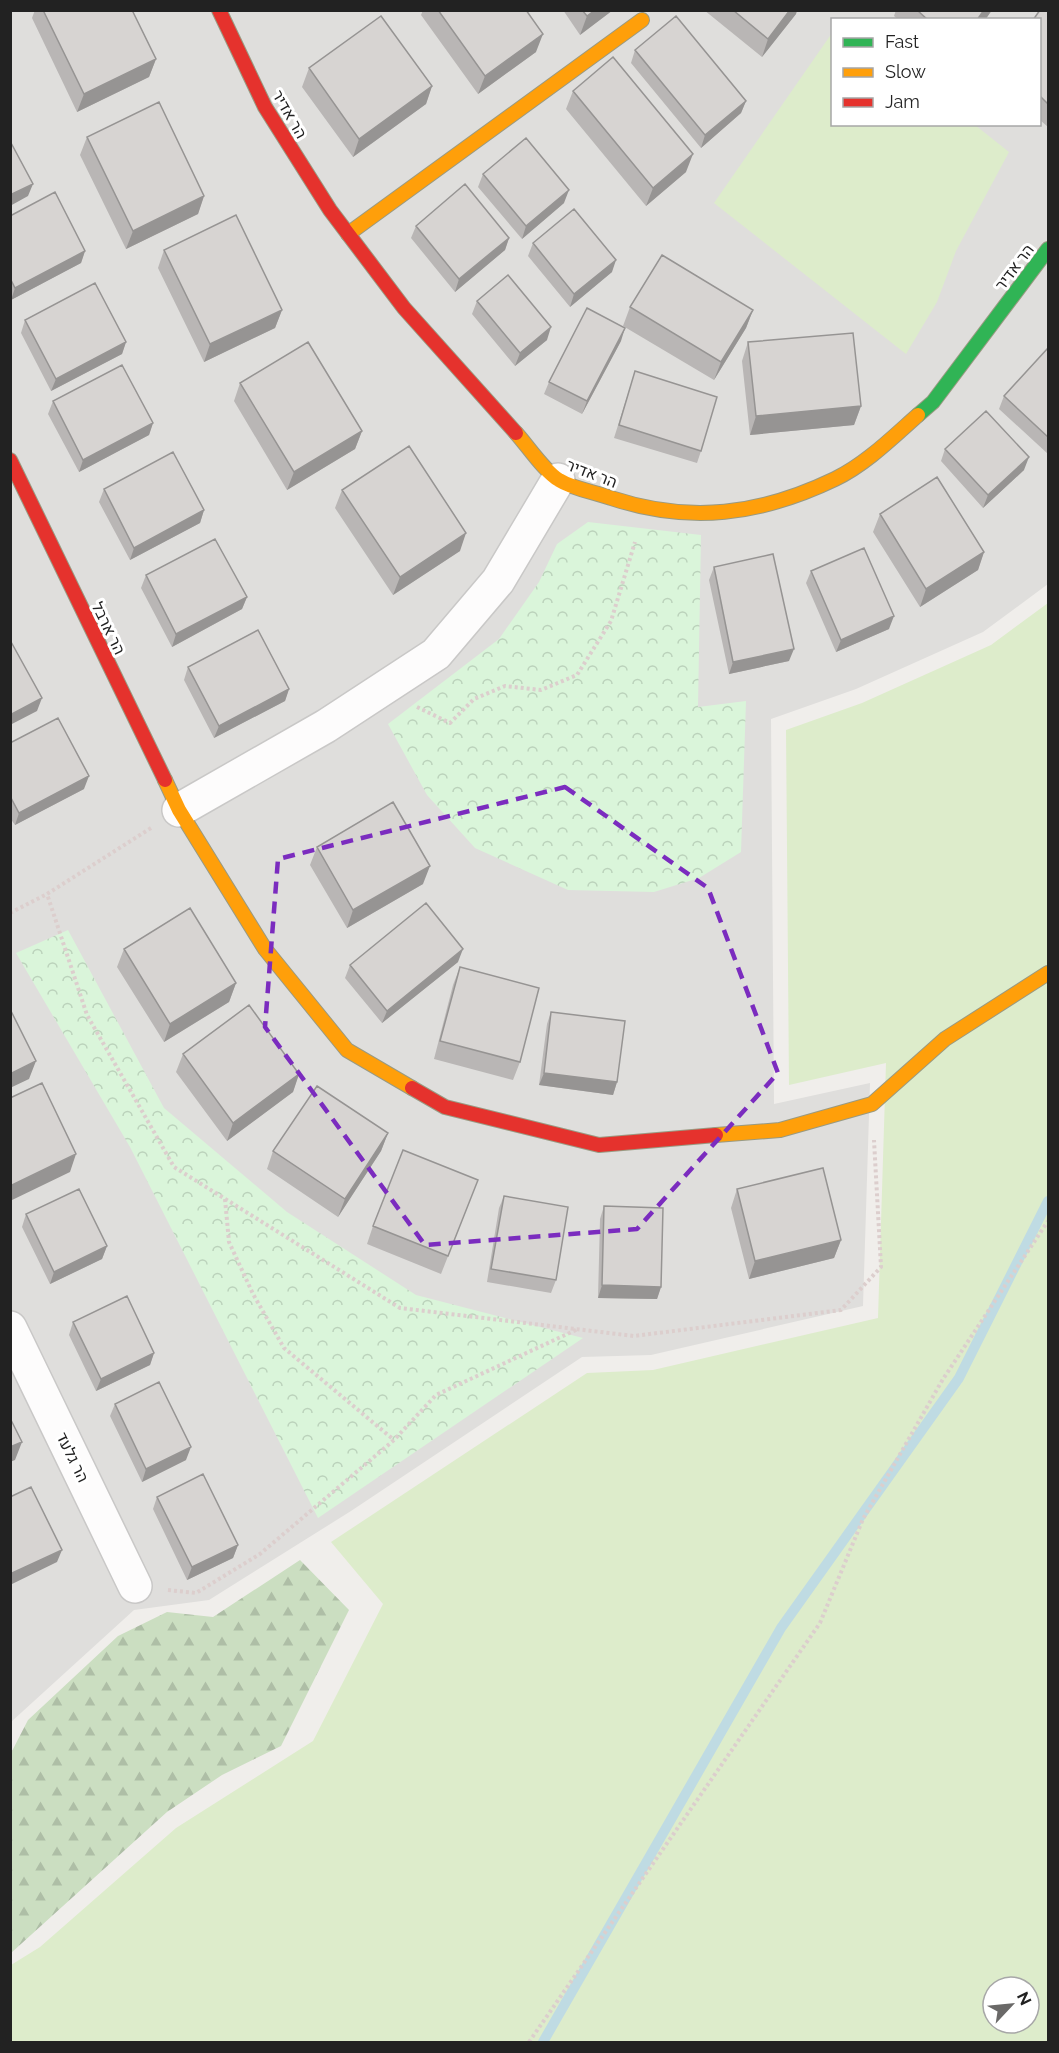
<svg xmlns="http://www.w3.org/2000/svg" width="1059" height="2053" font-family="Raleway,Heebo,sans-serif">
	<defs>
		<pattern id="forest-firs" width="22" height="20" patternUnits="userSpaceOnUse" patternTransform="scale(1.5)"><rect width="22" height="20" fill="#cbdec1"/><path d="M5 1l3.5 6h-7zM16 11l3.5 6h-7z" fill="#aebea6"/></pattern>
		<pattern id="park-crowns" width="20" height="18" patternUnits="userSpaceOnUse" patternTransform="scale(1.5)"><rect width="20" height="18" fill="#daf5da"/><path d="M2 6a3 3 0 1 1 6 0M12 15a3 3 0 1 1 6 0" fill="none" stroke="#bbd2bb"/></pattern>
	</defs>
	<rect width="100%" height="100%" fill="#f0eeeb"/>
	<!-- residential -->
	<path fill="#dfdedc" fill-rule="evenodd" d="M11 11H1048V584L983 632 856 689 771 719 774 1104 870 1083 863 1306 651 1355 582 1357 351 1511 209 1600 134 1610 11 1722ZM832 20H1040V124H832Z"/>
	<!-- grass -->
	<path fill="#ddeccb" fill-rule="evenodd" d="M832 33V124L975 125 1009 152 956 251 937 302 906 354 714 203Z
		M1048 603V2042H11V1965L40 1947 176 1828 313 1741 383 1604 331 1542 587 1373 653 1370 878 1318 886 1063 789 1085 786 730 862 703 991 645ZM993 1987H1029V2023H993Z"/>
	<!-- forest -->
	<path fill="url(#forest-firs)" d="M300 1560 349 1610 281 1746 222 1775 167 1812 11 1953V1753L28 1720 118 1636 167 1612 213 1617Z"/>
	<!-- park -->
	<path fill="url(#park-crowns)" d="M588 522 701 535 698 707 746 701 741 852 699 878 654 892 568 890 475 848 427 795 388 724 499 639 539 582 557 544Z
		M68 930 164 1108 287 1212 416 1295 583 1338 318 1518 130 1147 16 953Z"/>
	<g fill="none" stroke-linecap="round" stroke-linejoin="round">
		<!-- stream -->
		<path stroke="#bfdbe3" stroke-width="10" d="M543 2042 781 1628 959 1378 1048 1201"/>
		<!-- street casing -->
		<g stroke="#c9c8c7" stroke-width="36">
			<path id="street" d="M179 810 326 726 436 654 498 581 558 480
				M10 1328 135 1586"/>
		</g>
		<!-- fast casing -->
		<g stroke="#999a82" stroke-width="16">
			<path id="fast" d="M918 415 933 402 1048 249"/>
		</g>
		<!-- slow casing -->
		<g stroke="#999a82" stroke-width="16">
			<path id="slow" d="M348 234 642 20
				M516 433C527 445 545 472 559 480 573 489 595 492 611 498 690 524 760 515 835 479 866 464 893 437 918 415
				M165 780 179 810 265 949 347 1050 412 1088
				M716 1135 780 1130 872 1104 945 1039 1048 973"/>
		</g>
		<!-- jam casing -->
		<g stroke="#999a82" stroke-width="16">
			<path id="jam" d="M219 10 265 107 330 210 404 308 516 433
				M10 460 165 780
				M412 1088 445 1107 599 1145 716 1135"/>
		</g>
		<!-- path -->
		<path stroke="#dccecd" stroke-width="4" stroke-dasharray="3 3" stroke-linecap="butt" d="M417 707 450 723 474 699 505 686 541 690 577 675 611 621 635 542
			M151 828 47 894 87 1015 174 1167 400 1308 634 1336 841 1310 881 1267 874 1140
			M10 913 47 894
			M225 1199 229 1242 253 1294 284 1348 394 1440
			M168 1590 196 1593 260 1554 394 1440 436 1395 578 1329
			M529 2042 820 1623 863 1519 943 1379 1048 1221"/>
		<!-- street -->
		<use href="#street" stroke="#fdfcfc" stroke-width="33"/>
		<!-- fast -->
		<use href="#fast" stroke="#30b455" stroke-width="14"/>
		<!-- slow -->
		<use href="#slow" stroke="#ff9f0a" stroke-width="14"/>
		<!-- jam -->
		<use href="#jam" stroke="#e5322d" stroke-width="14"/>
	</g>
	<!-- wall -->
	<path fill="#b9b6b5" d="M35 10H132L156 59 149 77 77 112 32 18Z
		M423 10H526L536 52 478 94 421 15Z
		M563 10H613L580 35Z
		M704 10H797L796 14 762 57Z
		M896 10H992L985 20H899L894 16Z
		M1048 10V127L1040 120V20Z
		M635 50 746 101 741 113 701 148 631 63Z
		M309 68 432 86 426 104 353 157 302 87Z
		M573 91 686 172 646 206 566 109Z
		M87 137 204 196 198 214 126 249 80 155Z
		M483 174 564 203 522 239 478 187Z
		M10 216 85 251 81 263 11 300Z
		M416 226 509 238 505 250 455 292 411 238Z
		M533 243 612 272 570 307 528 256Z
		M164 250 282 310 275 328 204 362 158 268Z
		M477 301 547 340 515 366 472 314Z
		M630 307 753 310 746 328 714 380 623 326Z
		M25 320 126 342 122 354 51 391 21 333Z
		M621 341 582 414 544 394 549 382Z
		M748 342 861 406 854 425 750 435 742 361Z
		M1048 348V454L999 409 1004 396Z
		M635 371 701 451 697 463 614 438Z
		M240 383 362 431 355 449 287 490 234 401Z
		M53 401 153 423 149 435 79 472 48 414Z
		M945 449 1024 470 983 508 941 461Z
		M104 489 204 510 200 523 130 560 99 502Z
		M342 490 460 551 393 595 335 508Z
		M880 514 984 552 978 570 920 607 873 532Z
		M714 567 789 661 729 674 709 580Z
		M811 571 889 629 836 652 806 583Z
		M146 575 247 597 242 609 172 647 141 588Z
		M188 667 289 689 285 701 214 738 184 680Z
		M10 743 84 789 15 825 10 818Z
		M317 847 423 884 347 928 310 865Z
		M124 949 236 983 229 1002 164 1042 117 967Z
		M458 962 382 1023 345 978 350 965Z
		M460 967 520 1062 513 1080 434 1059 453 985Z
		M551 1012 617 1082 613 1095 539 1085 547 1024Z
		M183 1054 299 1074 293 1092 227 1141 176 1072Z
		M388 1133 381 1151 338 1217 267 1169 273 1151Z
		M737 1189 841 1240 834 1258 749 1279 731 1208Z
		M504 1196 556 1280 551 1293 487 1282 499 1208Z
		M471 1198 441 1274 367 1244 373 1226Z
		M604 1206 661 1287 657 1299 598 1298 600 1219Z
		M26 1214 107 1246 102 1259 50 1284 22 1227Z
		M73 1322 154 1353 150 1365 96 1391 69 1335Z
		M115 1404 186 1460 142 1482 110 1416Z
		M157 1497 238 1545 233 1558 187 1580 153 1509Z"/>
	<!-- shaded-wall -->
	<path fill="#969493" d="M595 10H613L580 35 587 16Z
		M790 10H797L796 14 762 57 768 39Z
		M984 10H992L985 20H977Z
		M543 34 536 52 478 94 485 76Z
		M156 59 149 77 77 112 84 94Z
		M432 86 426 104 353 157 359 139Z
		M746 101 741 113 701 148 705 135Z
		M693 154 686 172 646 206 653 188Z
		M33 184 28 196 10 206V195Z
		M569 190 564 203 522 239 526 226Z
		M204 196 198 214 126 249 133 231Z
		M509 238 505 250 455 292 459 279Z
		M85 251 81 263 11 300 15 288Z
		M616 260 612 272 570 307 574 294Z
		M282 310 275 328 204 362 210 344Z
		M753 310 746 328 714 380 721 362Z
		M551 327 547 340 515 366 520 353Z
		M625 328 621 341 582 414 587 401Z
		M126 342 122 354 51 391 56 379Z
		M861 406 854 425 750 435 756 416Z
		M153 423 149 435 79 472 83 460Z
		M362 431 355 449 287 490 294 472Z
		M1029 457 1024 470 983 508 988 495Z
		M204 510 200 523 130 560 134 548Z
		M466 533 460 551 393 595 400 577Z
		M984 552 978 570 920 607 926 589Z
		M247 597 242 609 172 647 176 634Z
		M894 616 889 629 836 652 841 640Z
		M794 649 789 661 729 674 733 662Z
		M289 689 285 701 214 738 219 726Z
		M42 698 37 711 10 725V715Z
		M89 776 84 789 15 825 19 813Z
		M430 866 423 884 347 928 353 910Z
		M463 949 458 962 382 1023 387 1011Z
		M236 983 229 1002 164 1042 170 1024Z
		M36 1061 29 1079 10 1088V1074Z
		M544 1073 617 1082 613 1095 539 1085Z
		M299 1074 293 1092 227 1141 233 1123Z
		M388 1133 381 1151 338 1217 345 1199Z
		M76 1154 70 1172 10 1201V1186Z
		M841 1240 834 1258 749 1279 755 1261Z
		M107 1246 102 1259 50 1284 54 1272Z
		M602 1285 661 1287 657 1299 598 1298Z
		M154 1353 150 1365 96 1391 101 1379Z
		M22 1442 15 1460 10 1462V1447Z
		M191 1447 186 1460 142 1482 146 1469Z
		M238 1545 233 1558 187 1580 192 1567Z
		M62 1550 57 1562 10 1585V1574Z"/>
	<!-- building -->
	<path fill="#d7d4d2" stroke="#969493" stroke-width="1.5" d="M43 10H132L156 59 84 94Z
		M438 10H526L543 34 485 76Z
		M582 10H595L587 16Z
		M733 10H790L768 39Z
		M917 10H984L977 20H928Z
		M1040 10H1048V104L1040 96V20H1033Z
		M381 16 432 86 359 139 309 68Z
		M676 16 746 101 705 135 635 50Z
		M613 57 693 154 653 188 573 91Z
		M159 102 204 196 133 231 87 137Z
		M526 138 569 190 526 226 483 174Z
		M10 141 33 184 10 195Z
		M465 184 509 238 459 279 416 226Z
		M55 192 85 251 15 288 10 278V216Z
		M574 209 616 260 574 294 533 243Z
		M236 215 282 310 210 344 164 250Z
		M662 255 753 310 721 362 630 307Z
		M508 275 551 327 520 353 477 301Z
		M95 283 126 342 56 379 25 320Z
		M587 308 625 328 587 401 549 382Z
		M853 333 861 406 756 416 748 342Z
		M308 342 362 431 294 472 240 383Z
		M1048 348V437L1004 396Z
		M122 365 153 423 83 460 53 401Z
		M635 371 717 397 701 451 619 425Z
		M986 411 1029 457 988 495 945 449Z
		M409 446 466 533 400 577 342 490Z
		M173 452 204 510 134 548 104 489Z
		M937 477 984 552 926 589 880 514Z
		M215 539 247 597 176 634 146 575Z
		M864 548 894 616 841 640 811 571Z
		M773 554 794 649 733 662 714 567Z
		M258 630 289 689 219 726 188 667Z
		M10 640 42 698 10 715Z
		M58 718 89 776 19 813 10 796V743Z
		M393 802 430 866 353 910 317 847Z
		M426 903 463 949 387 1011 350 965Z
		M190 908 236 983 170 1024 124 949Z
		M460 967 539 988 520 1062 440 1041Z
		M249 1005 299 1074 233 1123 183 1054Z
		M10 1009 36 1061 10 1074Z
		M551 1012 625 1021 617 1082 544 1073Z
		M42 1083 76 1154 10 1186V1098Z
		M317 1086 388 1133 345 1199 273 1151Z
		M403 1150 478 1180 448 1256 373 1226Z
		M823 1168 841 1240 755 1261 737 1189Z
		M79 1189 107 1246 54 1272 26 1214Z
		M504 1196 568 1207 556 1280 491 1269Z
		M604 1206 663 1208 661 1287 602 1285Z
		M127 1296 154 1353 101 1379 73 1322Z
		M159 1382 191 1447 146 1469 115 1404Z
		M10 1418 22 1442 10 1447Z
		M203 1474 238 1545 192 1567 157 1497Z
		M31 1487 62 1550 10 1574V1497Z"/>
	<!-- marked area -->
	<path fill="none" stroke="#7b2cbf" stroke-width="4.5" stroke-dasharray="12 8" stroke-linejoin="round" d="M565 787 708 888 778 1073 637 1229 425 1245 265 1027 278 859Z"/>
	<g text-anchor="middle" stroke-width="6" stroke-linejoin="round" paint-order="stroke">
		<!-- street labels -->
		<g font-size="16" fill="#222" stroke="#fff">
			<text transform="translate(290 114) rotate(60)" y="6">הר אדיר</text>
			<text transform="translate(1014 267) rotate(-53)" y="6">הר אדיר</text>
			<text transform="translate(592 473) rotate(21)" y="6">הר אדיר</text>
			<text transform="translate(109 628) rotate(64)" y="6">הר ארבל</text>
			<text transform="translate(73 1457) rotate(64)" y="6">הר גלעד</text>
		</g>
	</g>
	<!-- border -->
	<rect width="1059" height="2053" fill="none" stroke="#222222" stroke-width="24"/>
	<!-- legend -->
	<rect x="831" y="18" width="210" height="108" fill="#ffffff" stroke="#a7a7a7" stroke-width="1.5"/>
	<rect x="843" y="38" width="30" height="9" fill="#30b455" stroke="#a7a7a7" stroke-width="1.5"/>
	<text x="885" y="48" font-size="18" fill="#222222">Fast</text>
	<rect x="843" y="68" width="30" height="9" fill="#ff9f0a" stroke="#a7a7a7" stroke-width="1.5"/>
	<text x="885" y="78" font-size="18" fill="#222222">Slow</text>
	<rect x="843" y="98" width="30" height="9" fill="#e5322d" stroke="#a7a7a7" stroke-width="1.5"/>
	<text x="885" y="108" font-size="18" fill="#222222">Jam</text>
	<!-- north arrow -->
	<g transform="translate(1011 2005) rotate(64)"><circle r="28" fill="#ffffff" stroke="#a7a7a7" stroke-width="1.5"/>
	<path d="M0-4.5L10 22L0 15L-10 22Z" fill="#6a6968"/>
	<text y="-9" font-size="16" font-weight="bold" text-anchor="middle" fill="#222222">N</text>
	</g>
</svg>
